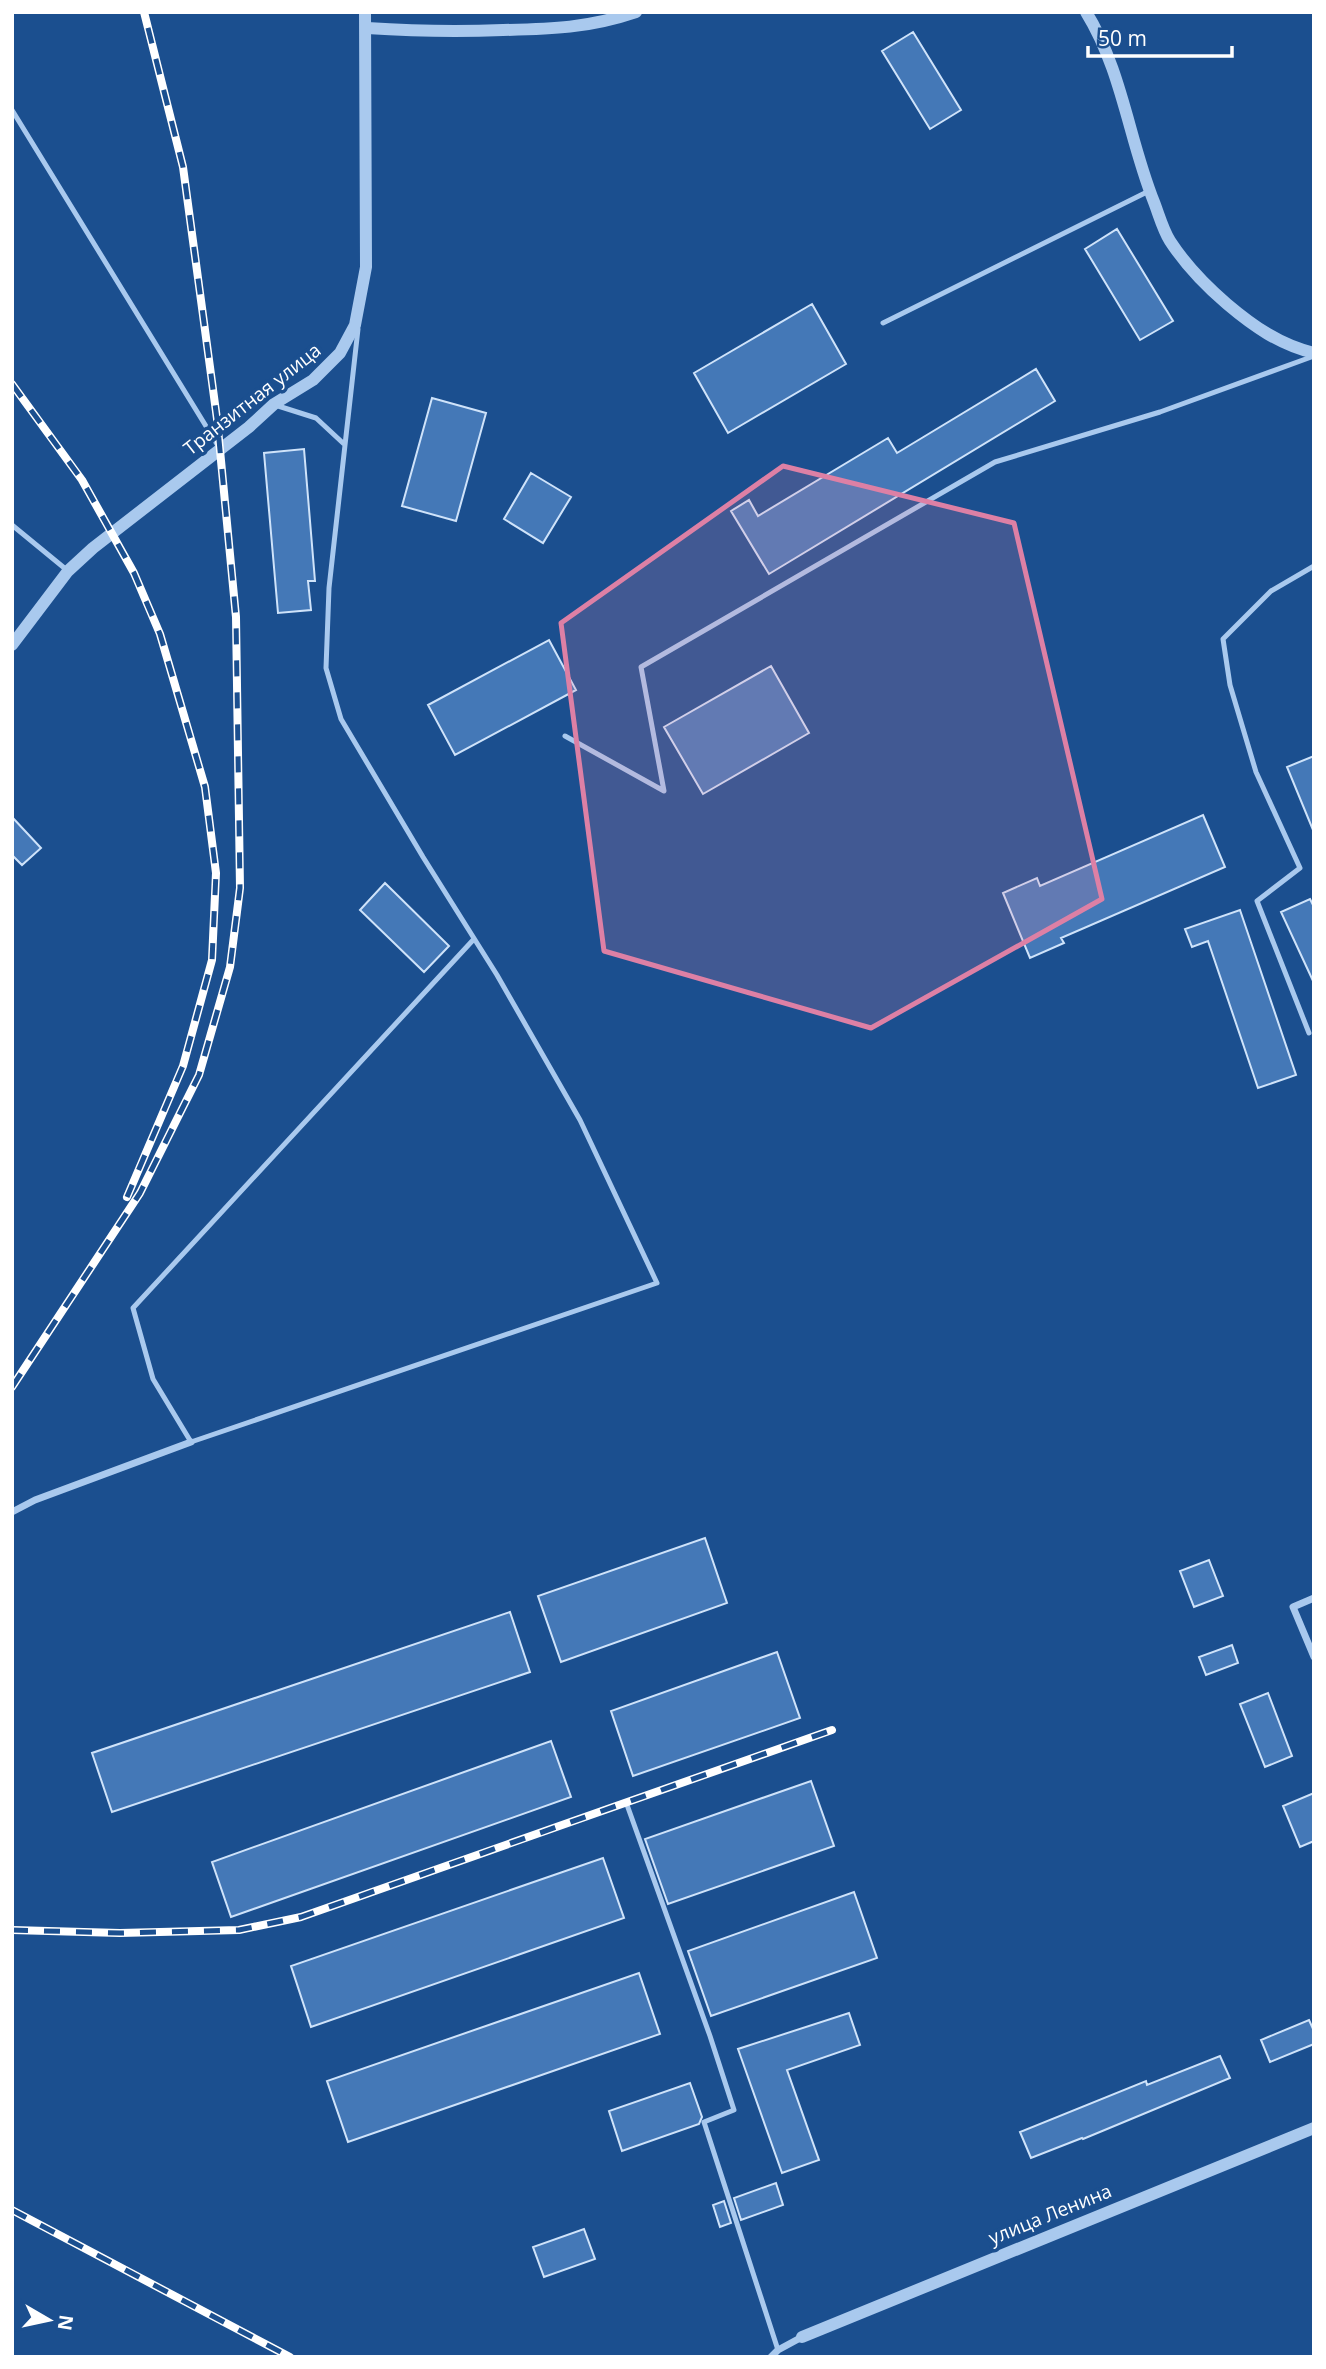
<svg xmlns="http://www.w3.org/2000/svg" width="1326" height="2369" font-family="'Open Sans',sans-serif">
	<rect width="100%" height="100%" fill="#1b4f8f"/>
	<!-- building -->
	<path fill="#4478b7" stroke="#cfe3fa" stroke-width="2" d="M913 32 961 110 930 129 882 51Z
		M1117 229 1173 321 1140 340 1085 249Z
		M812 304 846 364 728 433 694 373Z
		M1036 369 1055 401 769 574 731 511 749 500 758 516 888 438 897 453Z
		M432 398 486 413 456 521 402 506Z
		M304 449 315 581H308L311 610 278 613 264 453Z
		M531 473 571 497 543 543 504 519Z
		M549 640 576 690 455 755 428 705Z
		M771 666 809 733 703 794 664 727Z
		M1314 756V830H1313L1287 767Z
		M1203 815 1225 867 1061 938 1064 943 1030 958 1003 893 1037 878 1040 886Z
		M12 817 41 848 22 865 12 855Z
		M385 883 449 946 424 972 360 910Z
		M1310 899 1314 907V983L1281 912Z
		M1240 910 1296 1075 1258 1088 1208 941 1192 947 1185 929Z
		M705 1538 727 1603 561 1662 538 1596Z
		M1209 1560 1223 1596 1194 1607 1180 1571Z
		M510 1612 530 1672 112 1812 92 1753Z
		M1232 1645 1238 1663 1206 1675 1199 1657Z
		M777 1652 800 1718 633 1776 611 1711Z
		M1268 1693 1292 1756 1265 1767 1240 1704Z
		M551 1741 571 1797 231 1917 212 1862Z
		M811 1781 834 1846 668 1904 645 1839Z
		M1314 1793V1841L1300 1847 1283 1806Z
		M603 1858 624 1918 311 2027 291 1966Z
		M854 1892 877 1958 711 2016 688 1951Z
		M639 1973 660 2034 348 2142 327 2081Z
		M849 2013 860 2045 787 2070 819 2160 782 2173 738 2049Z
		M1309 2020 1314 2031V2044L1270 2062 1261 2040Z
		M1220 2056 1230 2078 1083 2139 1082 2138 1031 2158 1020 2132 1146 2081 1147 2085Z
		M690 2083 702 2117 699 2124 622 2151 609 2111Z
		M776 2183 783 2205 741 2220 734 2198Z
		M724 2201 731 2223 720 2227 713 2205Z
		M584 2229 595 2259 544 2277 533 2247Z"/>
	<g fill="none" stroke-linecap="round" stroke-linejoin="round">
		<!-- service -->
		<path stroke="#a9c9ee" stroke-width="5" d="M12 110 220 449
			M883 323 1149 191
			M358 329 329 588 326 668 341 719 423 857 497 975 580 1120 657 1283 191 1442 153 1379 133 1308 474 939
			M275 405 316 418 344 444
			M12 525 68 571
			M565 736 664 791 641 667 995 462 1160 412 1314 356
			M1309 1033 1257 901 1300 868 1256 772 1230 685 1223 639 1271 591 1314 566
			M626 1802 710 2036 734 2110 704 2122 778 2350"/>
		<!-- minor -->
		<path stroke="#a9c9ee" stroke-width="7" d="M12 1512 35 1500 191 1442
			M1314 1598 1293 1607 1314 1657
			M771 2357 778 2350 802 2337"/>
		<!-- tertiary -->
		<path stroke="#a9c9ee" stroke-width="12" d="M1086 12C1122 70 1129 140 1154 202 1159 215 1163 230 1170 241 1185 264 1206 286 1227 304 1253 326 1280 345 1314 353
			M367 28C412 31 457 32 503 30 551 29 589 28 636 12
			M12 645 68 571 93 548 249 427 274 404 313 380 340 353 355 325 366 267 365 12
			M802 2337 1314 2128"/>
		<!-- rail casing -->
		<g stroke="#fff" stroke-width="8">
			<path id="rail" d="M12 384 82 480 134 573 160 634 205 787 216 873 212 960 183 1066 127 1197
				M12 1387 140 1193 199 1075 230 967 240 888 236 617 217 419 183 167 144 12
				M12 1930 120 1933 239 1930 301 1917 832 1730
				M12 2210 290 2357"/>
		</g>
		<!-- rail -->
		<use href="#rail" stroke="#1b4f8f" stroke-width="5" stroke-dasharray="16" stroke-linecap="butt"/>
	</g>
	<!-- marked area -->
	<path fill="#dd80a5" fill-opacity="0.2" stroke="#dd80a5" stroke-width="5" stroke-linejoin="round" d="M783 466 1014 523 1102 899 871 1028 604 951 561 623Z"/>
	<g text-anchor="middle" stroke-width="7" stroke-linejoin="round" paint-order="stroke">
		<!-- street labels -->
		<g font-size="19" fill="#fff" stroke="#1b4f8f">
			<text transform="translate(252 399) rotate(-38)" y="7">Транзитная улица</text>
			<text transform="translate(1050 2214) rotate(-22)" y="7">улица Ленина</text>
		</g>
	</g>
	<!-- border -->
	<rect width="1326" height="2369" fill="none" stroke="#ffffff" stroke-width="28"/>
	<!-- north arrow -->
	<g transform="translate(49 2320) rotate(99)" stroke="#1b4f8f" stroke-width="5" paint-order="stroke">
	<path d="M0-5L12 26L0 18L-12 26Z" fill="#ffffff"/>
	<text y="-10" font-size="19" font-weight="bold" text-anchor="middle" fill="#ffffff">N</text>
	</g>
	<!-- scale -->
	<path d="M1088 46v10h144v-10" fill="none" stroke="#ffffff" stroke-width="3.5"/>
	<text x="1098" y="46" font-size="21" fill="#ffffff" stroke="#1b4f8f" stroke-width="5" paint-order="stroke">50 m</text>
</svg>
